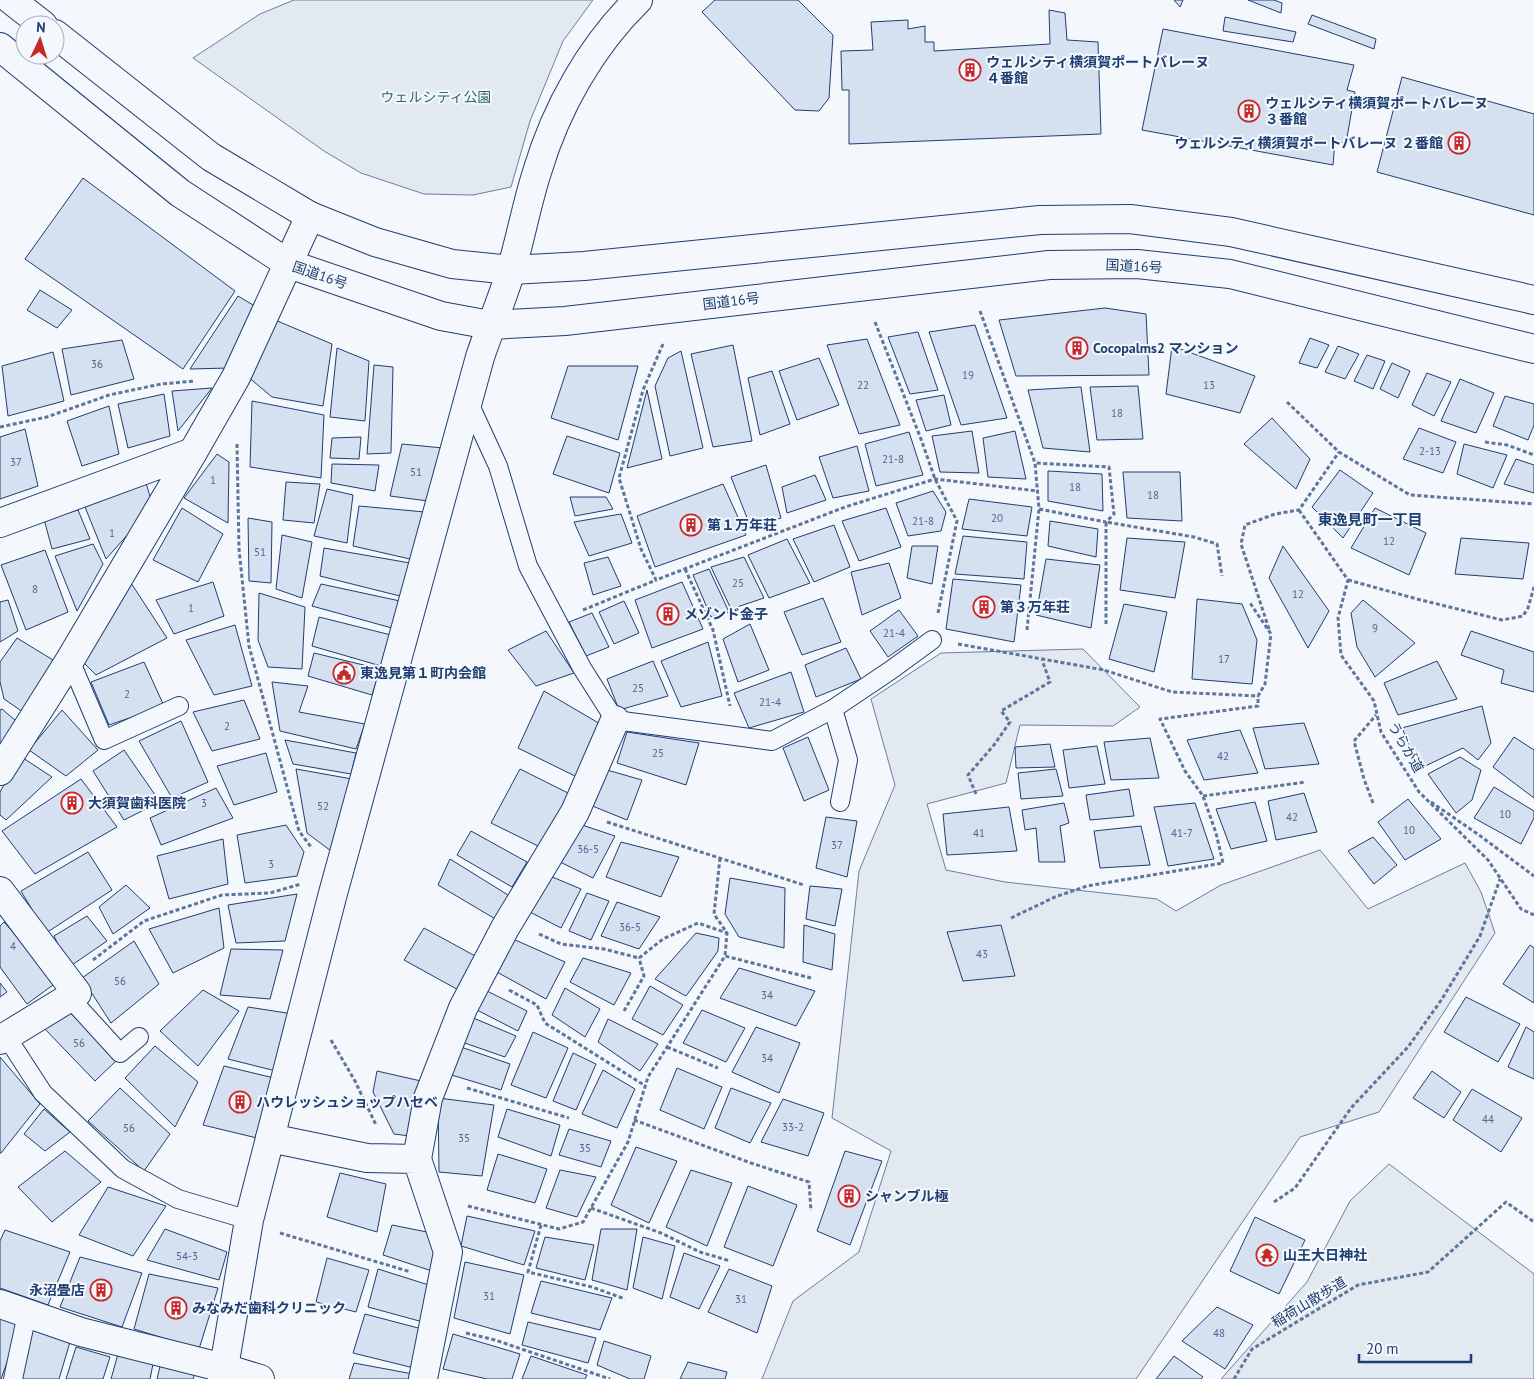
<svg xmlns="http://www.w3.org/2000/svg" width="1534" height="1379" font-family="'PT Sans','Noto Sans JP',sans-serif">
	<rect width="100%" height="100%" fill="#f4f7fb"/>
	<!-- green -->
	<path fill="#e3e9f0" stroke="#687fa3" d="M294 0H593L563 41 530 121 511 187 473 195 424 194 361 173 324 151 193 58 260 14Z
		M1083 649 1140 707 1113 726 1020 725 1006 783 927 804 946 870 1005 882 1157 899 1176 911 1221 885 1320 850 1368 909 1465 863 1481 892 1495 933 1379 1112 1300 1137 1136 1379H762L793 1301 859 1252 891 1151 832 1118 859 871 895 785 871 699 941 653Z
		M1389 1164 1534 1274V1379H1221L1307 1282 1350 1201Z"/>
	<!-- building -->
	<path fill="#d5e0f0" stroke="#1d3f73" d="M715 0H798L833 35 829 98 819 111 795 110 702 12Z
		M1174 0H1183L1180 7Z
		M1248 0H1274L1282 3 1281 13Z
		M1049 10 1065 13 1067 40 1098 42 1101 134 849 144V90H842L841 51 873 50 871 22 908 20V29L925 26V42H934V51L1050 44Z
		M1312 15 1376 39 1374 49 1308 24Z
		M1225 17 1296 32 1293 42 1223 31Z
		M1163 29 1354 65 1347 90 1355 92 1346 143 1335 142 1333 165 1142 130Z
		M1402 77 1534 114V215L1377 172Z
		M83 178 235 291 183 369 25 259Z
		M40 290 72 310 57 328 27 310Z
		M238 296 258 308 229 368 190 369Z
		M1105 308 1146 314 1149 375 1016 376 999 320Z
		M275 320 332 344 323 406 272 397 247 376Z
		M975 325 1007 418 961 425 929 332Z
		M918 332 938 390 910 394 888 337Z
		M1310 338 1329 345 1317 368 1299 363Z
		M867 339 900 425 859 434 827 345Z
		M122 340 134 379 71 395 62 349Z
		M733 345 752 441 713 447 691 354Z
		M1172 346 1255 376 1240 413 1166 394Z
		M1338 346 1359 354 1345 379 1325 372Z
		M337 348 369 361 365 421 330 417Z
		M681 351 703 448 670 456 655 386 668 358Z
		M53 352 64 401 8 416 2 366Z
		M1367 355 1385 361 1373 389 1354 381Z
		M819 358 839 405 797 420 779 371Z
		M1392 363 1410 371 1398 398 1380 389Z
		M374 365 393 367 391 453 367 454Z
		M568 366H638L618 440 551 418Z
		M772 371 790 424 760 435 748 378Z
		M1427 373 1451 382 1434 416 1412 405Z
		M1460 379 1494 393 1476 433 1441 421Z
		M1138 386 1143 439 1097 440 1090 387Z
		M1081 387 1090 452 1043 448 1028 390Z
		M212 388 178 431 172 391Z
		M647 390 662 459 627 468Z
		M164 394 170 436 128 448 118 404Z
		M944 395 951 425 926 431 916 400Z
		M1505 396 1534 404V425L1528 440 1493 426Z
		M252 401 324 415 321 478 250 467Z
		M109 406 119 454 82 466 67 421Z
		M1272 418 1310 459 1296 489 1244 444Z
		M1419 428 1456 442 1443 473 1403 459Z
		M25 429 38 486 0 499V437Z
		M972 431 979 473 940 472 932 436Z
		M1015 431 1026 479 988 477 983 438Z
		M909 432 923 475 876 486 865 444Z
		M567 436 620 453 609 493 553 474Z
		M361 437 359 459 330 458 332 438Z
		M402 444 443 448 428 501 390 496Z
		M1464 444 1507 455 1493 488 1457 474Z
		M857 446 869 491 833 498 819 457Z
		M217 454 229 462 228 523 184 498Z
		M1516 459 1534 465V493L1504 484Z
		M332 464 379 465 375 491 331 483Z
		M766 465 781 518 751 528 731 477Z
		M1340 470 1373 493 1343 538 1312 507Z
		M1048 471 1102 474 1103 511 1048 501Z
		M1123 472H1180L1182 521 1127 518Z
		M815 475 826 500 787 513 782 487Z
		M286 482 320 484 314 523 283 520Z
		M146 483 153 506 106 559 85 507Z
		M723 484 746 535 655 567 637 516Z
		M327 489 353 495 347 543 314 536Z
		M933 491 946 512 941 531 908 536 896 503Z
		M570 497H606L613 509 575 516Z
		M969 499 1032 507 1027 536 962 529Z
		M359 506 425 512 410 559 353 546Z
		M182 508 223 534 198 582 153 560Z
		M886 508 901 547 859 561 842 521Z
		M1375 508 1426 533 1409 575 1351 548Z
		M78 510 90 539 52 549 44 519Z
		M621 514 632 543 589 556 574 522Z
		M248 518 272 522 271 583 249 581Z
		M1050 521 1098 529 1096 557 1048 546Z
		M834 525 850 567 814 582 793 539Z
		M282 535 312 542 302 598 276 589Z
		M963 536 1027 542 1024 579 955 574Z
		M1127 538 1185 542 1175 598 1120 590Z
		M1461 538 1529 543 1523 579 1455 574Z
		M787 539 810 583 769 598 748 555Z
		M93 544 103 564 77 611 55 556Z
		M912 546H938L932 584 907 578Z
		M1283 546 1329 611 1308 648 1269 578Z
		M324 548 410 563 400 596 320 576Z
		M45 550 68 612 26 630 1 565Z
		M608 557 621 586 593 595 584 563Z
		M744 557 764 598 731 609 711 567Z
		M1046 559 1100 565 1091 628 1036 615Z
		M889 563 901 598 862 615 851 572Z
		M709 569 729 612 711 617 693 575Z
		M953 579 1021 585 1014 642 946 629Z
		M213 582 224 616 174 634 156 600Z
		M682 582 703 629 652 648 635 600Z
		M131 583 167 638 96 675 81 660Z
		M321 584 400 601 392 628 312 606Z
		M259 593 305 607 302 669 268 667 258 640Z
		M823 598 841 642 802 655 784 612Z
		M1197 599 1242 604 1257 640 1252 684 1192 679Z
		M8 600 18 631 0 642V602Z
		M1363 600 1415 643 1375 677 1357 647 1351 613Z
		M624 601 639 633 614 644 599 612Z
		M1124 604 1167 612 1154 672 1109 659Z
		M899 610 918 636 888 657 870 631Z
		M592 613 609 647 586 656 569 622Z
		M319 617 391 635 381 666 312 646Z
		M750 624 769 670 738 682 723 639Z
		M235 625 252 686 214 695 186 640Z
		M546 631 574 673 536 686 508 650Z
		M1471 631 1534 652V692L1501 683 1504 670 1461 655Z
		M17 638 53 660 23 712 4 699 0 682V662Z
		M708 642 722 696 681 707 661 661Z
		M846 648 861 679 816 697 805 665Z
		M314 653 380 669 372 695 308 676Z
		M653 661 668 696 619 710 607 679Z
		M1437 661 1457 699 1398 715 1384 683Z
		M144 662 164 706 109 725 91 682Z
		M791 672 804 712 749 728 734 693Z
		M272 682 308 686 299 712 365 724 356 749 280 731Z
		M544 691 602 725 579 778 518 748Z
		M244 700 260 739 212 751 193 712Z
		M1482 706 1491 743 1478 760 1463 748 1419 769 1402 728Z
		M2 709 16 721 0 747V710Z
		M62 710 98 750 66 776 29 750Z
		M181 721 208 782 172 798 139 741Z
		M1304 723 1319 764 1265 769 1253 728Z
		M1240 730 1258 773 1204 780 1187 740Z
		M627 732 699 743 686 785 617 763Z
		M808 737 829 790 804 801 783 748Z
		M1514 737 1534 750V798L1493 767Z
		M1150 738 1159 778 1111 780 1104 742Z
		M285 740 356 753 351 774 293 764Z
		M1050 744 1055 767 1016 768 1015 747Z
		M1097 746 1105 784 1069 788 1063 750Z
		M124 750 160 802 124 820 93 771Z
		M266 753 277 792 234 805 217 766Z
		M20 756 52 777 6 820 0 815V792Z
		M1460 757 1481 770 1472 800 1456 813 1428 774Z
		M296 769 352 779 331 851 307 833Z
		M520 769 572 795 540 847 491 823Z
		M1056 769 1063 796 1021 799 1018 773Z
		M607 770 642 780 627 820 590 805Z
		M81 779 117 827 35 874 2 831Z
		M1494 787 1534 811V818L1521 844 1474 818Z
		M216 788 233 818 161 845 150 818Z
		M1129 789 1134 816 1090 820 1086 795Z
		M1304 793 1317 832 1276 840 1268 801Z
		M1408 799 1441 839 1405 860 1378 822Z
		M1255 802 1267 841 1231 849 1216 809Z
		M1064 803 1069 823 1060 826 1065 862H1039L1036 828 1025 830 1022 810Z
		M1195 803 1214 859 1168 866 1154 807Z
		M1009 807 1017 851 947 855 943 814Z
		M826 817 857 821 847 877 816 868Z
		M286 825 304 852 297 876 245 883 237 835Z
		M582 825 615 836 593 878 560 862Z
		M1141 826 1150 865 1100 868 1094 831Z
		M471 831 527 862 512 887 457 855Z
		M1373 837 1397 865 1374 884 1348 851Z
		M223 839 228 884 169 899 157 856Z
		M621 842 679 857 661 897 606 877Z
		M88 852 112 890 46 933 21 891Z
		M450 859 508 895 497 920 438 885Z
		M550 876 581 889 561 928 530 912Z
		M730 878 785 888 784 948 739 937 725 914Z
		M126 885 150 908 113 934 99 907Z
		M810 886 842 889 835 926 806 919Z
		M587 893 609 901 591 940 569 931Z
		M297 894 285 941 236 943 228 905Z
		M617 902 660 917 639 949 601 936Z
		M219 908 224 948 173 973 149 929Z
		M87 916 107 941 69 967 54 936Z
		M4 922 57 982 27 1004 0 967V926Z
		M804 925 835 934 832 970 803 962Z
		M1001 925 1015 976 963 981 947 932Z
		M424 928 477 957 462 992 404 960Z
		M696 933 719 938 718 951 686 996 655 979Z
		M513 939 565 962 546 999 495 971Z
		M134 941 159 984 111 1023 82 978Z
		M1530 945 1534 948V1003L1503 984Z
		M231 949 283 950 270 999 220 995Z
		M583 958 631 973 614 1005 570 982Z
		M739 968 815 991 796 1026 720 998Z
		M0 983 7 992 0 997Z
		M650 986 683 1005 663 1035 632 1019Z
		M565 988 600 1009 585 1037 552 1015Z
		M203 990 239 1011 198 1066 160 1031Z
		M485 990 527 1011 518 1031 475 1009Z
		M1466 997 1520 1024 1498 1062 1444 1032Z
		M248 1007 293 1014 276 1071 228 1059Z
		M68 1010 116 1061 95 1081 42 1026Z
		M702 1010 745 1028 726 1062 683 1043Z
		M471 1017 516 1036 505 1057 459 1041Z
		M608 1019 658 1044 640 1071 598 1042Z
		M756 1027 800 1043 779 1093 732 1072Z
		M1526 1027 1534 1032V1079L1508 1067Z
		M533 1032 568 1048 546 1098 511 1085Z
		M155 1046 198 1082 175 1127 125 1078Z
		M458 1046 510 1064 501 1090 445 1073Z
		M573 1053 596 1064 576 1110 553 1101Z
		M0 1057 40 1104 1 1153H0Z
		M224 1066 274 1078 257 1138 203 1125Z
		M677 1068 722 1087 704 1129 660 1110Z
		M603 1070 635 1089 617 1128 582 1114Z
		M377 1071 421 1081 410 1136 394 1134 373 1092Z
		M1432 1071 1461 1092 1444 1118 1413 1098Z
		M120 1088 170 1134 144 1171 88 1121Z
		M731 1088 771 1103 750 1143 715 1128Z
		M1472 1089 1522 1118 1501 1152 1453 1120Z
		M438 1098 494 1105 482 1176 439 1172Z
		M783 1099 824 1113 808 1156 761 1142Z
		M44 1109 70 1132 45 1151 24 1134Z
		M507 1109 560 1125 551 1156 498 1137Z
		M569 1129 611 1141 601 1167 559 1155Z
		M636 1147 677 1161 649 1223 611 1205Z
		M65 1151 101 1182 52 1222 18 1187Z
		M845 1151 882 1161 850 1245 817 1231Z
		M498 1154 547 1169 535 1203 487 1190Z
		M560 1170 596 1177 577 1217 546 1208Z
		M691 1170 732 1183 707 1246 666 1227Z
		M340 1173 386 1184 377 1232 327 1217Z
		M748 1186 797 1205 773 1266 724 1247Z
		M108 1187 166 1206 133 1256 79 1235Z
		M467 1216 535 1231 524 1265 461 1246Z
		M1255 1217 1305 1240 1279 1294 1230 1271Z
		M392 1225 432 1233 441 1254 432 1271 383 1255Z
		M165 1229 227 1252 219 1280 147 1260Z
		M601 1229H637L627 1290 592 1280Z
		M5 1230 70 1252 48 1305 0 1288V1241Z
		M545 1237 594 1245 585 1280 536 1268Z
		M643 1237 675 1246 662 1299 633 1288Z
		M684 1253 720 1266 699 1309 670 1297Z
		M80 1257 142 1273 122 1327 60 1307Z
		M327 1258 369 1270 356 1312 316 1302Z
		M465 1262 524 1275 510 1334 454 1318Z
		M378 1269 432 1286 423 1322 368 1307Z
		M729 1269 772 1286 757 1333 708 1312Z
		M149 1274 218 1288 199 1349 134 1329Z
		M541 1281 612 1298 600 1330 531 1313Z
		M1217 1307 1253 1325 1225 1369 1182 1341Z
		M365 1314 422 1329 414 1368 353 1353Z
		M0 1316 21 1323 1 1379H0Z
		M528 1322 596 1338 588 1363 522 1345Z
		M33 1327 70 1342 59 1379H21Z
		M453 1334 520 1354 512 1379H487L443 1369Z
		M604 1341 651 1356 644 1379H630L597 1365Z
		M76 1347 110 1357 103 1379H66Z
		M118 1354 153 1364 150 1379H111Z
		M531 1356 587 1375 585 1379H522Z
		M1174 1356 1203 1377 1201 1379H1156Z
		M688 1362 727 1372 725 1379H680Z
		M354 1363 413 1374 412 1379H349Z
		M160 1366 195 1373 193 1379H157Z"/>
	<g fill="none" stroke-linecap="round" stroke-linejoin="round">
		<!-- service casing -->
		<g stroke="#1d3f73" stroke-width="20">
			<path id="service" d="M468 401 498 466 528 566 582 668 615 720 772 741 833 709 891 670 932 640
				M70 660 104 740 179 706
				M833 709 848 760 840 802
				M69 997 120 1053 139 1037
				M6 1036 43 1093 123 1169 178 1199 249 1220
				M13 1379 27 1314"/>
		</g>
		<!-- minor casing -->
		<g stroke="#1d3f73" stroke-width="30">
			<path id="minor" d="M0 523 193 452
				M0 771 70 660 193 452
				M0 891 77 993 0 1040
				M270 1138 367 1158 417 1159
				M0 1304 81 1332 224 1368 260 1379
				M423 1379 448 1252 417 1159 428 1098 463 1008 505 928 575 812 615 720"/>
		</g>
		<!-- tertiary casing -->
		<g stroke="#1d3f73" stroke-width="30">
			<path id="tertiary" d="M193 452 236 377 310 216
				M222 1379 249 1220 332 897 480 357C490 327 503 298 512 267 521 236 527 203 537 172 556 108 591 46 638 0"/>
		</g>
		<!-- trunk casing -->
		<g stroke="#1d3f73" stroke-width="30">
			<path id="trunk" d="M11 0 43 25
				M55 34 211 157 310 216 375 242 452 264 511 270 584 266 1040 220 1130 219 1231 232 1534 300
				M0 47 180 193 289 264 441 316 490 325 565 321 1049 265 1137 264 1230 274 1534 349"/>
		</g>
		<!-- path -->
		<path stroke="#5e769c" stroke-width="3" stroke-dasharray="4 2.5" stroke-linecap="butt" d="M980 311 1035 463 1039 509 1106 522 1114 514 1109 467 1035 463
			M875 322 921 439 935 479 957 521 938 613
			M663 344 643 390 619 478 641 549 656 580 845 507 935 479 1038 491
			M1287 402 1339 452 1410 495 1534 504
			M0 427 47 417 109 395 161 384 195 381
			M1485 442 1507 445 1534 455
			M237 444 239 549 249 646 299 831 311 847
			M1299 510 1348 580 1338 618 1341 655 1374 701 1381 732 1419 792 1488 860 1521 909 1534 915
			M685 569 713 630 730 706
			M1348 580 1417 599 1502 620 1523 616 1528 608 1534 587
			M583 610 656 580
			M1106 624V522L1194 537 1217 544 1222 576
			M1269 629 1241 544 1245 525 1275 514 1299 510 1339 452
			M1027 630 1039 509
			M958 644 1104 670 1172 692 1258 696 1265 684 1271 634 1250 603
			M976 794 968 775 994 745 1010 722 1001 711 1050 682 1042 660
			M1203 796 1306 782
			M1431 802 1479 835 1534 876
			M1373 803 1364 779 1354 741 1376 715
			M607 822 804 885
			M720 858 714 914 727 933 725 956
			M1011 918 1055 897 1087 886 1223 863 1216 833 1203 796 1185 771 1160 719 1258 706V696
			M539 934 561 944 604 949 639 958
			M639 958 663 939 698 923 727 933
			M93 960 144 921 222 895 270 893 301 884
			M509 990 537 1005 545 1023 644 1085
			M624 1011 644 976 639 958
			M331 1040 355 1081 376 1125
			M667 1047 718 1068
			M467 1088 569 1118
			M634 1120 751 1163 809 1182 811 1211
			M1274 1202 1295 1188 1351 1108 1408 1047 1442 999 1480 936 1500 879
			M468 1206 559 1229 583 1222 628 1142 648 1077 725 956 811 978
			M591 1208 661 1233 700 1252 730 1261
			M541 1225 528 1272 592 1287 625 1299
			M280 1233 411 1272
			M466 1333 495 1340 610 1379
			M1234 1379 1252 1349 1358 1285 1428 1272 1506 1202 1534 1222"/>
		<!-- service -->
		<use href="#service" stroke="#f4f7fb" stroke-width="18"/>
		<!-- minor -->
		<use href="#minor" stroke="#f4f7fb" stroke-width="28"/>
		<!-- tertiary -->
		<use href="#tertiary" stroke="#f4f7fb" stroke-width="28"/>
		<!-- trunk -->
		<use href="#trunk" stroke="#f4f7fb" stroke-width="28"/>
	</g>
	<!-- icons -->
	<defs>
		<g id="building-ring" transform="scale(1.125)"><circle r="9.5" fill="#f4f7fb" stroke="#c62828" stroke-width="1.5"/><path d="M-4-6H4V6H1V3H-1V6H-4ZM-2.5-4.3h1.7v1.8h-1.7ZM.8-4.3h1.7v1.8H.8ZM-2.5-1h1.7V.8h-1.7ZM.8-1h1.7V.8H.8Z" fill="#c62828"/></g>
		<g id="civic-ring" transform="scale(1.125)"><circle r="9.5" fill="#f4f7fb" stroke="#c62828" stroke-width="1.5"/><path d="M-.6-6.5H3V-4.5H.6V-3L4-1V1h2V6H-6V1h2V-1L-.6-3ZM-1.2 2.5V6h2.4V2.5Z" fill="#c62828"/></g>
		<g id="temple-ring" transform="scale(1.125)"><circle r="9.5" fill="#f4f7fb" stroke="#c62828" stroke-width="1.5"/><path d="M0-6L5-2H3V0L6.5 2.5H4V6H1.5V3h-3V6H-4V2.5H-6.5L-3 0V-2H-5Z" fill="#c62828"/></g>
	</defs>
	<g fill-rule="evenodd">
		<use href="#building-ring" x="970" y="70"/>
		<use href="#building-ring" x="1249" y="111"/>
		<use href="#building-ring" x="1459" y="143"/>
		<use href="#building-ring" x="1077" y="348"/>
		<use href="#building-ring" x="691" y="525"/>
		<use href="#building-ring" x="984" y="607"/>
		<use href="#building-ring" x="668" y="614"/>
		<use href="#civic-ring" x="344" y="673"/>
		<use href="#building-ring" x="72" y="803"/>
		<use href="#building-ring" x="240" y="1102"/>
		<use href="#building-ring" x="849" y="1196"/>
		<use href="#temple-ring" x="1267" y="1255"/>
		<use href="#building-ring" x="101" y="1290"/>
		<use href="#building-ring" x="176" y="1308"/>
	</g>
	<g text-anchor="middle" stroke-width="4" stroke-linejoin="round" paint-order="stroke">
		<!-- number labels -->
		<g font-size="11" fill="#4b6792">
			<text x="97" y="368">36</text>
			<text x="968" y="379">19</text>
			<text x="863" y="389">22</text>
			<text x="1209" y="389">13</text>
			<text x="1117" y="417">18</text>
			<text x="1430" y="455">2-13</text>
			<text x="893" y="463">21-8</text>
			<text x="16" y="466">37</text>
			<text x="416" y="476">51</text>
			<text x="213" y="484">1</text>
			<text x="1075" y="491">18</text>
			<text x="1153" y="499">18</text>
			<text x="997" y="522">20</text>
			<text x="923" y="525">21-8</text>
			<text x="112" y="537">1</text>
			<text x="1389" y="545">12</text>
			<text x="260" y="556">51</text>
			<text x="738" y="587">25</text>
			<text x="35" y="593">8</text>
			<text x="1298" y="598">12</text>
			<text x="191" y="612">1</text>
			<text x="1375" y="632">9</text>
			<text x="894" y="637">21-4</text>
			<text x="1224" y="663">17</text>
			<text x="638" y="692">25</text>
			<text x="127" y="698">2</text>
			<text x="770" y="706">21-4</text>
			<text x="227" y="730">2</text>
			<text x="658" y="757">25</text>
			<text x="1223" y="760">42</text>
			<text x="204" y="807">3</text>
			<text x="323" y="810">52</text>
			<text x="1505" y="818">10</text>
			<text x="1292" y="821">42</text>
			<text x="1409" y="834">10</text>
			<text x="979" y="837">41</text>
			<text x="1182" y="837">41-7</text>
			<text x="837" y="849">37</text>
			<text x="588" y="853">36-5</text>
			<text x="271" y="868">3</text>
			<text x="630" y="931">36-5</text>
			<text x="13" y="950">4</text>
			<text x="982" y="958">43</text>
			<text x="120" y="985">56</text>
			<text x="767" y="999">34</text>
			<text x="79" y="1047">56</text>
			<text x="767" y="1062">34</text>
			<text x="1488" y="1123">44</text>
			<text x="793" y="1131">33-2</text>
			<text x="129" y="1132">56</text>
			<text x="464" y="1142">35</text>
			<text x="585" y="1152">35</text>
			<text x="187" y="1260">54-3</text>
			<text x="489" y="1300">31</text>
			<text x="741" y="1303">31</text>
			<text x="1219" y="1337">48</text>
		</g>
		<!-- poi labels -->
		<g font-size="14" font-weight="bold" fill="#1d3f73" stroke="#f4f7fb" text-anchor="start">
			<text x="986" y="67">ウェルシティ横須賀ポートバレーヌ<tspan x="986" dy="16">４番館</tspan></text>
			<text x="1265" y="108">ウェルシティ横須賀ポートバレーヌ<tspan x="1265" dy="16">３番館</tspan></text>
			<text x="1443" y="148" text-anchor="end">ウェルシティ横須賀ポートバレーヌ ２番館</text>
			<text x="1093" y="353">Cocopalms2 マンション</text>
			<text x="707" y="530">第１万年荘</text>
			<text x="1000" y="612">第３万年荘</text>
			<text x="684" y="619">メゾンド金子</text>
			<text x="360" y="678">東逸見第１町内会館</text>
			<text x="88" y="808">大須賀歯科医院</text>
			<text x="256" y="1107">ハウレッシュショップハセベ</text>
			<text x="865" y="1201">シャンブル極</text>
			<text x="1283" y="1260">山王大日神社</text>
			<text x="85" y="1295" text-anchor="end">永沼畳店</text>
			<text x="192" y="1313">みなみだ歯科クリニック</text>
		</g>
		<!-- park labels -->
		<g font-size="14" fill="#2c6c60" stroke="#f4f7fb">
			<text x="436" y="102">ウェルシティ公園</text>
		</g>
		<!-- street labels -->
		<g font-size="14" fill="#1d3f73" stroke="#f4f7fb">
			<text transform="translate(1134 266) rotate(3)" y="5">国道16号</text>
			<text transform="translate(320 275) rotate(19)" y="5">国道16号</text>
			<text transform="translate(731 301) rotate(-7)" y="5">国道16号</text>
			<text transform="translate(1406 747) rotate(60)" y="5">うらが道</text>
			<text transform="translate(1309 1302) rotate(-31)" y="5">稲荷山散歩道</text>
		</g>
		<!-- neighbourhood labels -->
		<g font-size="15" font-weight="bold" fill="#1d3f73" stroke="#f4f7fb">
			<text x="1370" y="525">東逸見町一丁目</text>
		</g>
	</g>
	<!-- north arrow -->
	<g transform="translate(40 40) rotate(4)"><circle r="24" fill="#f4f7fb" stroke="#9eadc5"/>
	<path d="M0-4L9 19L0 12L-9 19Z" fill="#c62828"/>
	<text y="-8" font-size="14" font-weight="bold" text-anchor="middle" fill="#1d3f73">N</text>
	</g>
	<!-- scale -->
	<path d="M1359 1354v8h112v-8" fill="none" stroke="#1d3f73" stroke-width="2.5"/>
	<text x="1366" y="1354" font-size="15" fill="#1d3f73" stroke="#f4f7fb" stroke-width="4" paint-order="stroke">20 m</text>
</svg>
